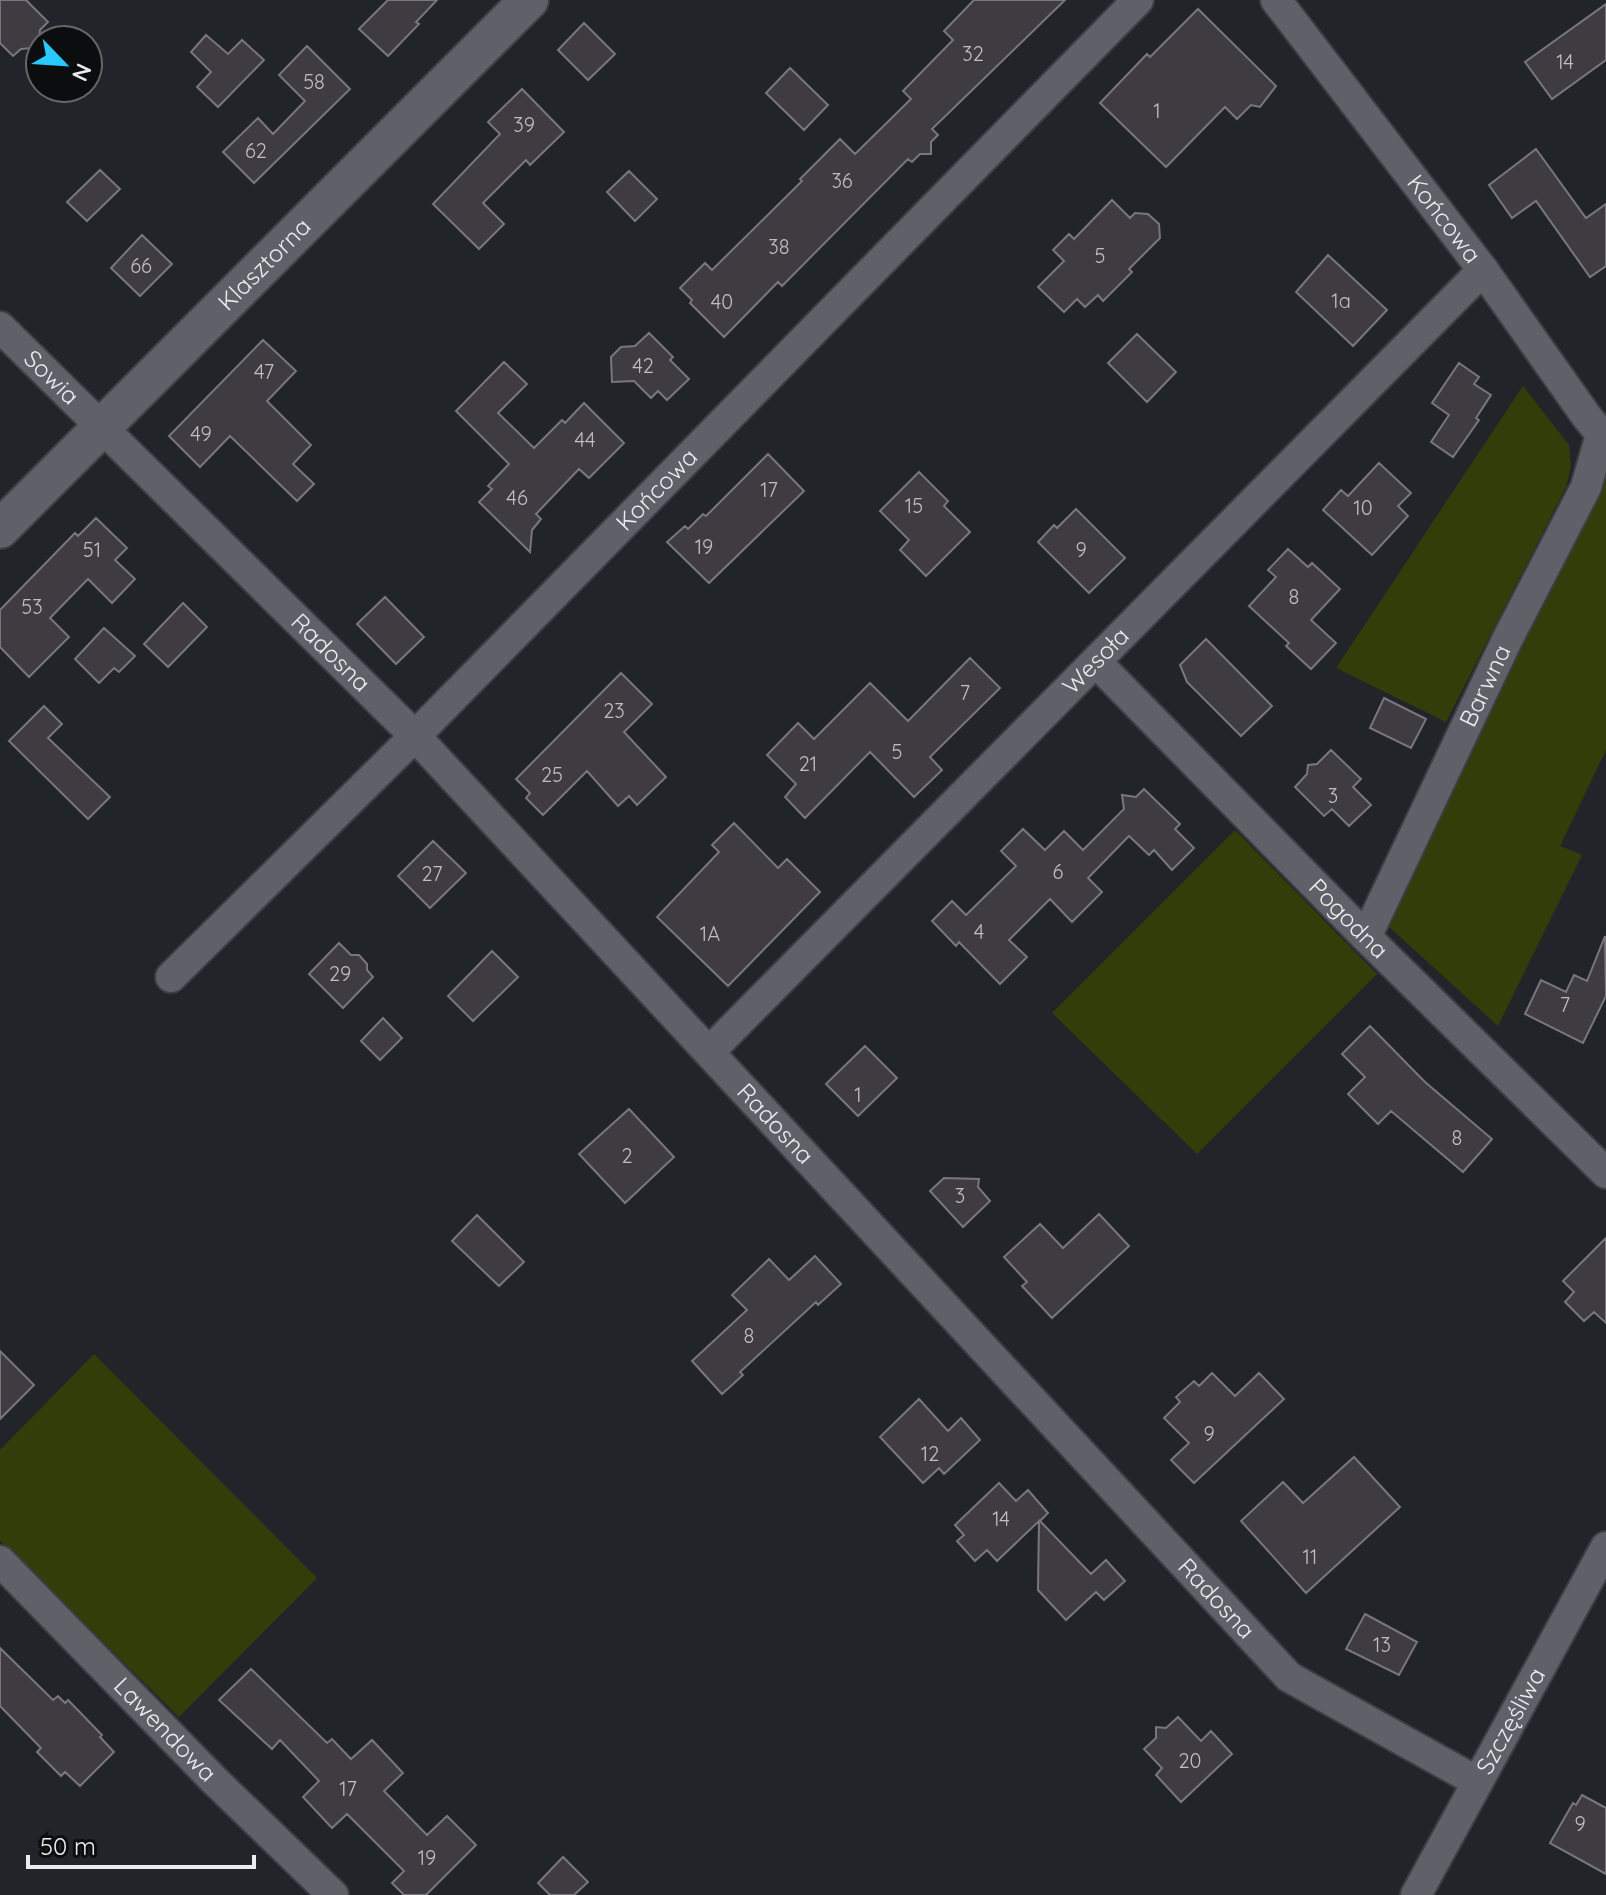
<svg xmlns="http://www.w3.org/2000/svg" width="1606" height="1895" font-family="Quicksand,sans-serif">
	<rect width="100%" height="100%" fill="#212429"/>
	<!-- green -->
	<path fill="#323d0a" d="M1523 386 1569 445 1571 467 1566 487 1446 722 1336 668Z
		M1604 470 1606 472V750L1560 846 1582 855 1498 1026 1388 926Z
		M1235 830 1377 974 1197 1154 1052 1013Z
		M94 1354 317 1578 179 1717 0 1541V1450Z"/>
	<!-- building -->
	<path fill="#3e3b41" stroke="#7a767d" stroke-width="2" d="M0 0H26L48 22 40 30 39 42 33 48 21 49 13 56 0 43Z
		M388 0H437L416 22 419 24 388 56 359 29Z
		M974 0H1065L932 129 938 135 931 142V154H920L912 162 908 159 782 286 778 282 724 337 690 303 692 300 680 288 705 263 712 270 802 181 800 179 840 139 855 154 911 99 903 91 953 40 944 31Z
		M1606 4V60L1552 99 1525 62Z
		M1198 9 1276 86 1260 107 1251 105 1237 119 1225 107 1166 167 1100 103 1147 54 1150 57Z
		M584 23 615 54 588 80 558 50Z
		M206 35 228 54 242 40 264 60 218 107 197 87 211 72 191 52Z
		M307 46 350 89 254 183 223 152 258 118 273 134 305 101 279 75Z
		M790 68 828 105 804 130 766 93Z
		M522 89 564 132 530 165 526 160 483 203 504 224 479 249 433 204 500 134 488 122Z
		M1536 149 1586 218 1606 204V266L1590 277 1536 201 1512 218 1489 185Z
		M100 170 120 189 87 221 67 202Z
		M629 171 657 199 635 221 607 192Z
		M1112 200 1130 218 1135 213 1148 214 1159 224 1160 238 1129 269 1132 272 1103 301 1098 295 1085 307 1077 299 1064 312 1038 287 1064 261 1053 250 1069 234 1074 239Z
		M142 235 172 264 140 296 111 268Z
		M1328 255 1387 310 1353 346 1296 292Z
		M649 333 673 357 670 360 689 379 667 400 658 391 651 398 634 381 612 382 611 357 621 347 635 346Z
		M1137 334 1176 372 1147 402 1108 363Z
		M263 340 296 371 267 401 311 445 293 464 314 484 297 501 230 436 200 467 169 436Z
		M504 362 527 384 498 413 534 448 562 420 565 423 584 403 624 443 589 478 579 469 536 514 541 519 532 530 530 552 479 502 492 489 488 486 509 464 456 411Z
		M1459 363 1479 377 1474 384 1491 395 1476 418 1479 420 1453 457 1431 442 1449 415 1432 403Z
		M768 454 804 491 709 583 667 542 685 526 688 529 703 514 706 516Z
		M1379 463 1411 493 1398 506 1408 516 1372 555 1323 510 1341 490 1348 496Z
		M919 472 948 501 944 506 970 532 926 576 900 550 909 540 880 511Z
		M1076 509 1125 558 1089 593 1038 542 1054 525 1057 528Z
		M96 518 127 548 115 560 135 579 112 603 88 579 50 618 69 637 29 677 0 647V610L75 533 78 536Z
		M1288 549 1308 567 1312 563 1340 589 1311 620 1336 643 1311 669 1286 646 1289 643 1249 606 1276 577 1268 570Z
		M385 597 424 637 396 664 357 624Z
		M183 603 207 627 168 667 144 644Z
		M104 628 135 656 119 672 114 668 99 683 75 659Z
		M1206 639 1272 706 1241 736 1187 682 1180 665Z
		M970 658 1000 688 930 757 942 770 914 797 870 752 805 818 785 797 796 784 767 755 798 723 814 739 870 683 908 721Z
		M621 673 652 704 624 732 666 777 637 805 629 796 618 806 587 771 543 815 526 798 530 793 516 779Z
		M1384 698 1426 719 1411 748 1370 728Z
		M44 706 62 724 48 738 110 797 88 819 9 741Z
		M1331 750 1361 779 1353 787 1371 805 1349 826 1332 809 1324 816 1295 787 1307 774 1308 765 1317 764Z
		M1144 789 1180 824 1175 829 1194 848 1172 870 1154 850 1149 855 1129 836 1088 878 1102 892 1072 922 1050 899 1009 940 1027 957 1000 984 959 942 956 946 932 921 952 901 966 915 1016 866 1001 851 1023 829 1045 850 1064 831 1083 850 1124 809 1122 795 1136 797Z
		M734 823 778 868 787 859 820 892 728 986 657 917 719 852 712 845Z
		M433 841 466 873 430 908 398 876Z
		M1605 936 1606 996 1583 1043 1525 1014 1541 980 1566 992 1574 975 1587 981Z
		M339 943 351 955H359L367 964V970L373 977 343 1008 309 974Z
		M492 951 518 977 473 1021 448 996Z
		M383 1018 402 1038 380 1060 361 1041Z
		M1370 1026 1425 1082 1492 1139 1463 1172 1391 1111 1378 1124 1348 1094 1365 1077 1342 1054Z
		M865 1046 897 1078 858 1116 826 1084Z
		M629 1109 674 1157 625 1203 579 1154Z
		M944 1178 979 1179 978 1187 990 1201 963 1227 930 1191Z
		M1099 1214 1129 1246 1052 1318 1022 1286 1027 1282 1004 1257 1040 1224 1063 1248Z
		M477 1215 524 1262 499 1286 452 1241Z
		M1606 1238V1323L1594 1312 1584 1321 1565 1302 1574 1292 1563 1281Z
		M815 1256 841 1284 818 1305 816 1302 740 1372 743 1375 722 1394 692 1361 747 1310 732 1295 769 1259 789 1280Z
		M0 1351 34 1385 0 1419Z
		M1212 1373 1235 1396 1259 1373 1284 1399 1194 1483 1171 1460 1189 1443 1164 1418 1180 1402 1176 1397 1194 1381 1199 1386Z
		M919 1399 948 1431 961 1418 980 1440 944 1474 939 1468 923 1483 880 1437Z
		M1354 1457 1400 1507 1306 1593 1241 1521 1283 1482 1303 1503Z
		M999 1483 1016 1501 1028 1490 1048 1513 1040 1521 1091 1574 1106 1560 1125 1581 1104 1600 1096 1592 1066 1620 1038 1590 1039 1521 997 1561 987 1550 975 1561 957 1541 964 1535 955 1525Z
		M1365 1614 1417 1642 1399 1675 1346 1649Z
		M0 1648 53 1700 58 1696 65 1703 68 1700 102 1735 100 1737 114 1752 80 1786 65 1772 61 1776 37 1752 41 1748 0 1706Z
		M251 1669 327 1743 332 1739 351 1759 372 1740 403 1773 384 1791 427 1835 447 1816 476 1845 426 1895H404L392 1883 404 1871 347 1814 332 1828 303 1797 319 1781 280 1740 272 1749 219 1700Z
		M1178 1717 1201 1741 1211 1731 1232 1754 1181 1802 1156 1775 1162 1768 1144 1749 1156 1738V1727L1166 1728Z
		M1582 1795 1606 1808V1874L1550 1843 1573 1803 1576 1805Z
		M563 1857 588 1882 574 1895H550L538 1883Z"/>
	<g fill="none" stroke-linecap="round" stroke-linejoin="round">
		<!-- minor casing -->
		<g stroke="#3b3e43" stroke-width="34">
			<g id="minor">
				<path id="s1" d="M1276 0 1483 270 1587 417 1606 440"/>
				<path id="s2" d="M0 327 415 736 1289 1677 1476 1781"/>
				<path id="s3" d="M1096 662 1366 937 1606 1173"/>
				<path id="s4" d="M1366 937 1507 640 1586 487 1601 435"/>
				<path id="s5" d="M171 977 415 736 1138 0"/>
				<path id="s6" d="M709 1052 1483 270"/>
				<path id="s7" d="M0 1561 214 1780 333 1895"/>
				<path id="s8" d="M1416 1895 1606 1547"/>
			</g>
		</g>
		<!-- tertiary casing -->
		<g stroke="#3b3e43" stroke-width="42">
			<g id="tertiary">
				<path id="s9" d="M0 529 529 0"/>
			</g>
		</g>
		<!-- minor -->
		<use href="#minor" stroke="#5e6268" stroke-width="30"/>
		<!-- tertiary -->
		<use href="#tertiary" stroke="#5e6268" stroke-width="38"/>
	</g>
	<g text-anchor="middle" stroke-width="6" stroke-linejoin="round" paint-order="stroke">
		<!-- number labels -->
		<g font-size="20" fill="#bfc0c4">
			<text x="973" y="61">32</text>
			<text x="1565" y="69">14</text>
			<text x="314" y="89">58</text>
			<text x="1157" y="118">1</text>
			<text x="524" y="132">39</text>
			<text x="256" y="158">62</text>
			<text x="842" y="188">36</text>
			<text x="779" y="254">38</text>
			<text x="1100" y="263">5</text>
			<text x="141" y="273">66</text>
			<text x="1341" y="308">1a</text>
			<text x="722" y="309">40</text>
			<text x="643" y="373">42</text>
			<text x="264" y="379">47</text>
			<text x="201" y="441">49</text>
			<text x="585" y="447">44</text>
			<text x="769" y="497">17</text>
			<text x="517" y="505">46</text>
			<text x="914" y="513">15</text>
			<text x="1363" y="515">10</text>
			<text x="704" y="554">19</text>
			<text x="92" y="557">51</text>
			<text x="1081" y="557">9</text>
			<text x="1294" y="604">8</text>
			<text x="32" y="614">53</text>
			<text x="965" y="700">7</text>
			<text x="614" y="718">23</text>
			<text x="897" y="759">5</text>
			<text x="808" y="771">21</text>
			<text x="552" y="782">25</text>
			<text x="1333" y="803">3</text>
			<text x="1058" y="879">6</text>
			<text x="432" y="881">27</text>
			<text x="979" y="939">4</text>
			<text x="710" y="941">1A</text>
			<text x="340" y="981">29</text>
			<text x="1565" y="1012">7</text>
			<text x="858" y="1102">1</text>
			<text x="1457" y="1145">8</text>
			<text x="627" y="1163">2</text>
			<text x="960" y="1203">3</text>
			<text x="749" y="1343">8</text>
			<text x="1209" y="1441">9</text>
			<text x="930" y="1461">12</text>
			<text x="1001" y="1526">14</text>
			<text x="1310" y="1564">11</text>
			<text x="1382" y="1652">13</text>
			<text x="1190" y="1768">20</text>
			<text x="348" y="1796">17</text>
			<text x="1580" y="1831">9</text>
			<text x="427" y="1865">19</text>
		</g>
		<!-- street labels -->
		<g font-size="24" fill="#eaecef" stroke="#0c0d0f">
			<text dy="8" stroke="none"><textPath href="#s1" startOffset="276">Końcowa</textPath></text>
			<text dy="8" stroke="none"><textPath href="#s9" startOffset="374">Klasztorna</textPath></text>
			<text dy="8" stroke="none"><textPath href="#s2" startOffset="72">Sowia</textPath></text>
			<text dy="8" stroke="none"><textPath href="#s5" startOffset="688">Końcowa</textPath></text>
			<text dy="8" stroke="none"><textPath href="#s2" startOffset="464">Radosna</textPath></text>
			<text dy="8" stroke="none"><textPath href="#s6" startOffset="550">Wesoła</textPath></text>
			<text dy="8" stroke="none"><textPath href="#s4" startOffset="278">Barwna</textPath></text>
			<text dy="8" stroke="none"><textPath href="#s3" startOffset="360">Pogodna</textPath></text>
			<text dy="8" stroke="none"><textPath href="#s2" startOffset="1112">Radosna</textPath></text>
			<text dy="8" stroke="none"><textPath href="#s2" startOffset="1760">Radosna</textPath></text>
			<text dy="8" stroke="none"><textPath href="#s8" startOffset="198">Szczęśliwa</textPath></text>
			<text dy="8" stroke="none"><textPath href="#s7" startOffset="236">Lawendowa</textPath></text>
		</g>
	</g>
	<!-- north arrow -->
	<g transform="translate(64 64) rotate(115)"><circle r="38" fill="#0c0d0f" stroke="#656669" stroke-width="2"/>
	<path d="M0-6L14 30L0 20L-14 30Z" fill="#29c8ff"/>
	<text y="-12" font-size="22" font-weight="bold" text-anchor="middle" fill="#eaecef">N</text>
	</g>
	<!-- scale -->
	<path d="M28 1855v12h226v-12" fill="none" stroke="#eaecef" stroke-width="4"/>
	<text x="40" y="1855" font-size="24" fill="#eaecef" stroke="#0c0d0f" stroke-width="6" paint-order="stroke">50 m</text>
</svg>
